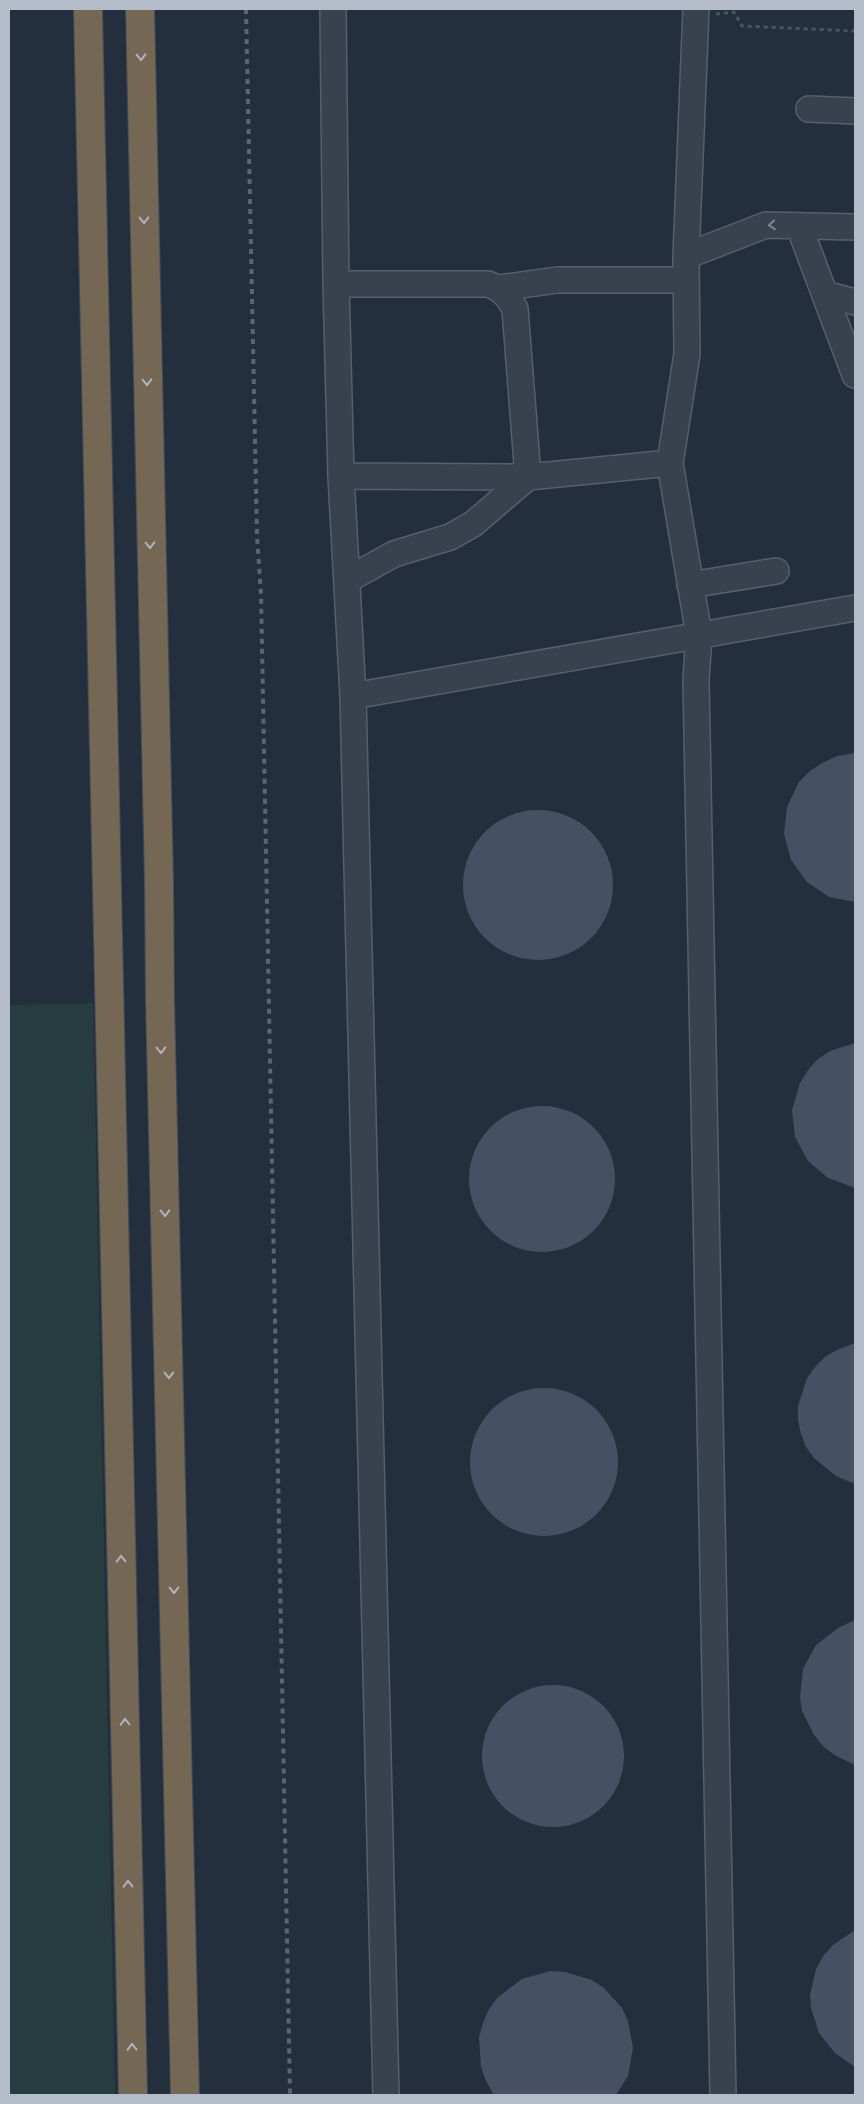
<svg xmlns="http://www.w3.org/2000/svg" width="864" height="2104" font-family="Roboto,sans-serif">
	<rect width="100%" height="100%" fill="#242f3e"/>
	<!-- green -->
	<path fill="#263c3f" d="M93 1003 115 2095H9V1005Z"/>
	<!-- building -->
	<path fill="#455162" d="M855 753V902L829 897 807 882 791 860 784 834 787 807 799 782 810 771 822 763 837 756Z
		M463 885a75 75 0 1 1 150 0a75 75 0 1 1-150 0Z
		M855 1043V1188L828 1178 808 1161 795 1137 792 1110 800 1083 808 1070 818 1059 830 1051Z
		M469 1179a73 73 0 1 1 146 0a73 73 0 1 1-146 0Z
		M855 1343V1484L836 1476 814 1458 806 1447 801 1434 798 1420V1406L807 1378 816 1366 826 1356 839 1349Z
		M470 1462a74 74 0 1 1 148 0a74 74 0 1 1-148 0Z
		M855 1620V1765L836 1756 824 1747 814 1735 802 1711 800 1697 803 1669 816 1645 838 1628Z
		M482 1756a71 71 0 1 1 142 0a71 71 0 1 1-142 0Z
		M855 1930V2067L835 2053 819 2033 811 2008 810 1995 816 1969 823 1956 833 1945Z
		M550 1971 565 1972 592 1980 604 1988 622 2008 628 2021 633 2048 628 2076 616 2095H494L486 2081 481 2067 479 2037 483 2023 489 2009 498 1997 522 1979Z"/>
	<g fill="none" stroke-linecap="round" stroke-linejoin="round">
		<!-- minor casing -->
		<g stroke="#565f6c" stroke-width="28">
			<path id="minor" d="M333 9 336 284 341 476 353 696 386 2095
				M696 9 686 256 687 354 670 463 699 635 696 680 723 2095
				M809 109 855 111
				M799 226 855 375
				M686 256 766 225 855 227
				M336 284H488C502 289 508 296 515 309L528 477 473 524 450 537 394 554 347 580
				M499 288 557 280H686
				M825 294 855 302
				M341 476 528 477 670 463
				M690 585 776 571
				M353 696 855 608"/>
		</g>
		<!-- highway casing -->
		<g stroke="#434c59" stroke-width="30">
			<path id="highway" d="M88 9 133 2095
				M140 9 159 882 160 1001 185 2095"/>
		</g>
		<!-- path -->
		<path stroke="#44595c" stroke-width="3" stroke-dasharray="4 4" stroke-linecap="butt" d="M716 14 734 12 742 26 855 31"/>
		<!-- minor -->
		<use href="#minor" stroke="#38414e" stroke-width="25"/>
		<!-- highway -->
		<use href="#highway" stroke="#746855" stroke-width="28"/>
		<!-- rail -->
		<path stroke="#5a6575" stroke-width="4" stroke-dasharray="5 5" stroke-linecap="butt" d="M246 9 257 536 261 594 290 2095"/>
	</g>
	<!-- one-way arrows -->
	<defs><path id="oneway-chevron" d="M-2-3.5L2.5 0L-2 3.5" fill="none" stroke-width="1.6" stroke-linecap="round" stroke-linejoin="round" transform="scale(1.25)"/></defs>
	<g stroke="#aeb4bd">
		<use href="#oneway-chevron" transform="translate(141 57) rotate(89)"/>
		<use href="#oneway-chevron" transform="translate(144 220) rotate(89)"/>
		<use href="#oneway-chevron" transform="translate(147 382) rotate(89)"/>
		<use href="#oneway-chevron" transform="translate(150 545) rotate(89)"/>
		<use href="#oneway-chevron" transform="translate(161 1050) rotate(89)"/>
		<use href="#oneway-chevron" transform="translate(165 1213) rotate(89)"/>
		<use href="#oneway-chevron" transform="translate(169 1375) rotate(89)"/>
		<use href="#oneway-chevron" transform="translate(121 1559) rotate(-91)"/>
		<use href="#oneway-chevron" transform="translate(174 1590) rotate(89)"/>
		<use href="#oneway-chevron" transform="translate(125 1722) rotate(-91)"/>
		<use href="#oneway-chevron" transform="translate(128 1884) rotate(-91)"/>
		<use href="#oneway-chevron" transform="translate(132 2047) rotate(-91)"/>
	</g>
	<use stroke="#7c8592" href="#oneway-chevron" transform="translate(772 225) rotate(175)"/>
	<!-- border -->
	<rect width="864" height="2104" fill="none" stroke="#b4bcc9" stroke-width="20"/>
</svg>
